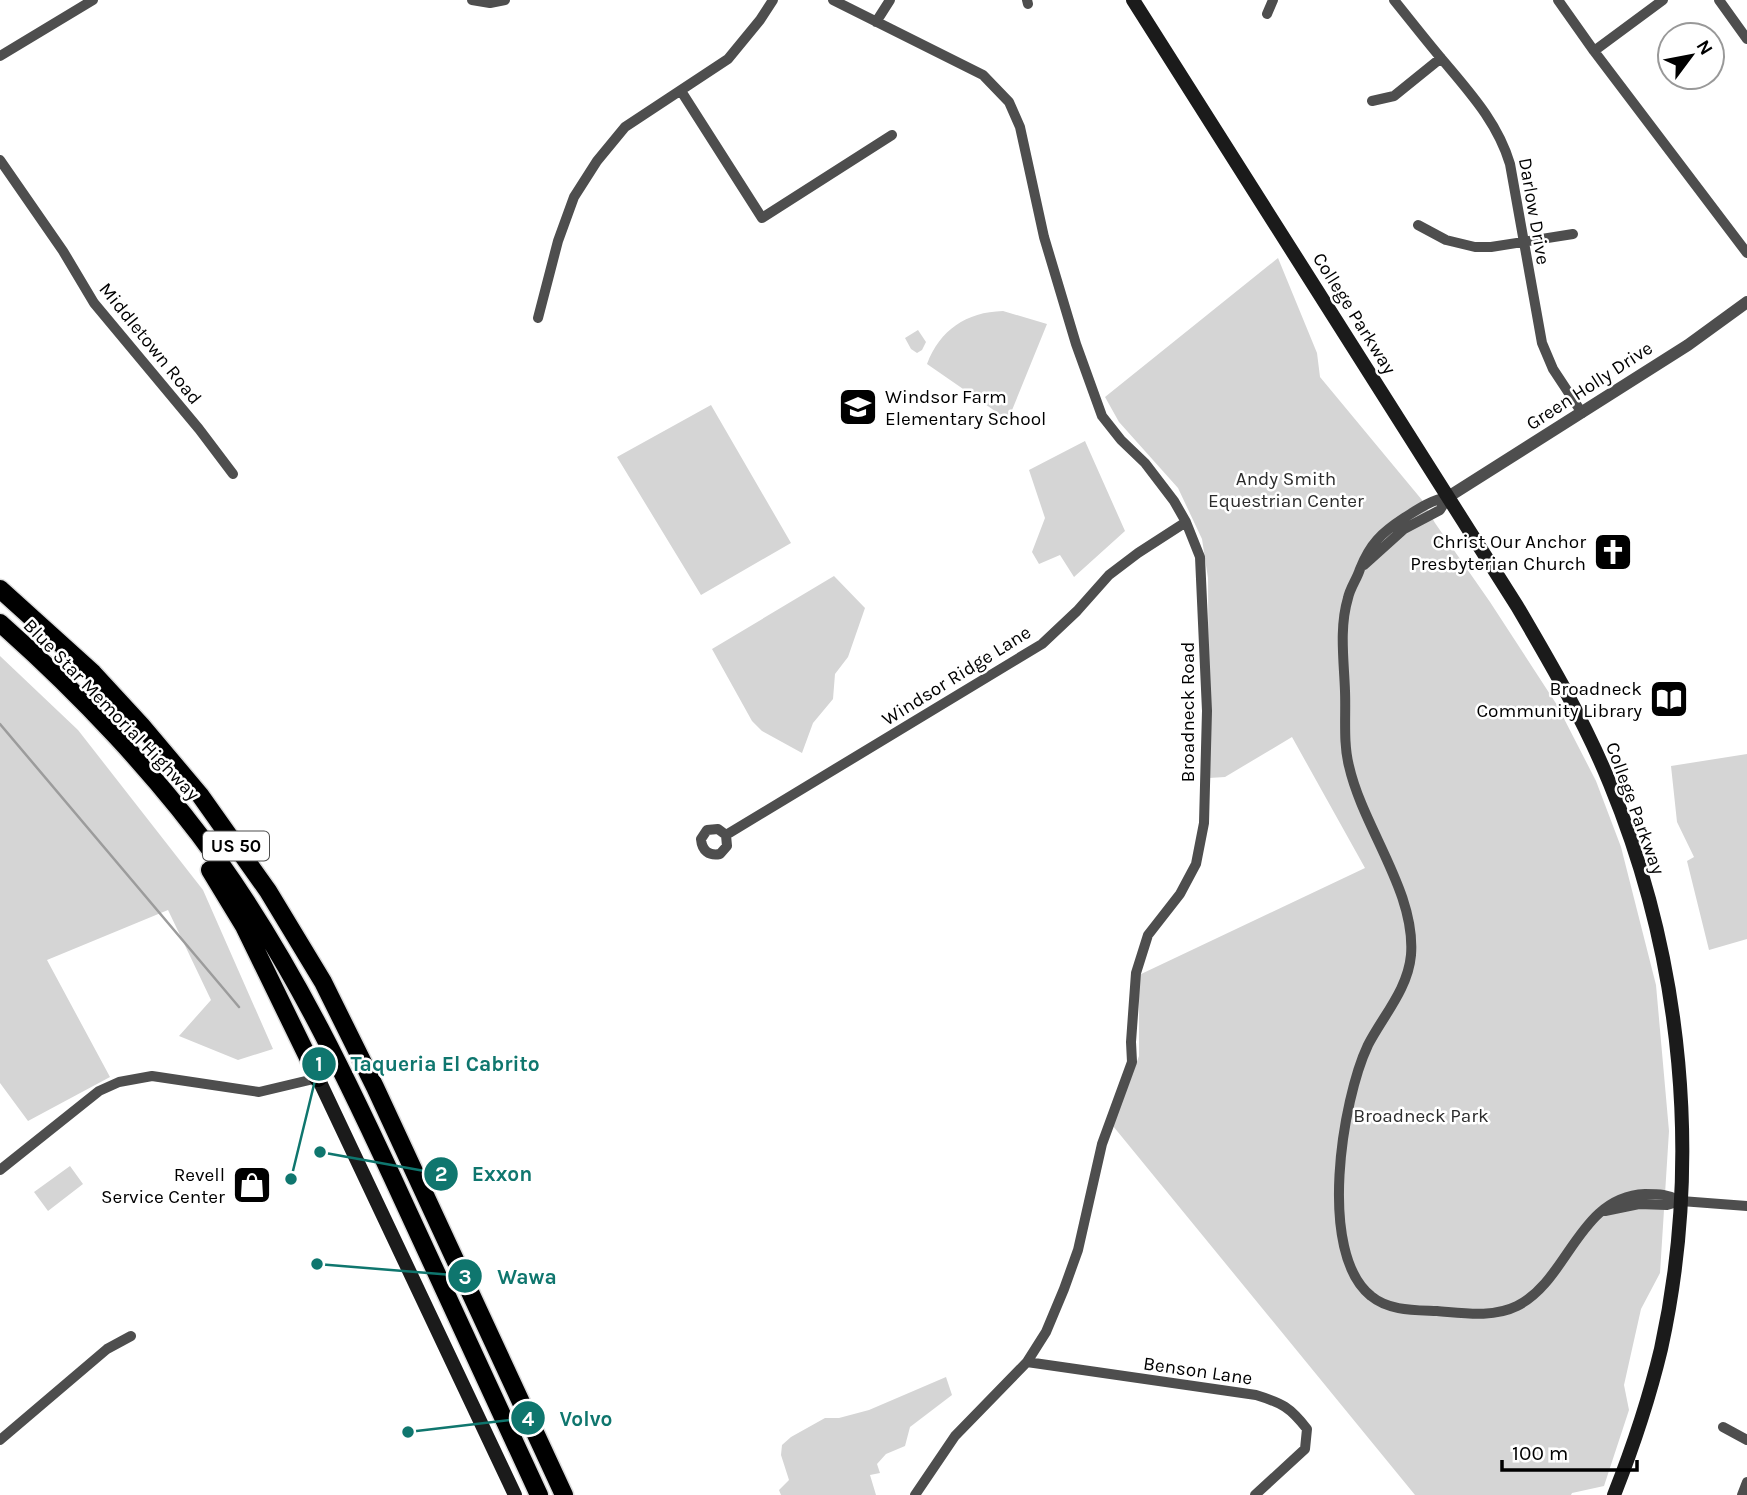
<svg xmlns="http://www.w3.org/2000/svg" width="1747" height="1495" font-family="Karla,sans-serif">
	<rect width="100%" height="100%" fill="#fff"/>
	<!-- green -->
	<path fill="#d5d5d5" d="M1278 258 1317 353 1320 377 1422 500 1435 523 1490 602 1557 705 1596 781 1621 847 1656 985 1669 1131 1660 1273 1641 1309 1624 1385 1629 1410 1604 1486 1572 1493 1571 1495H1415L1113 1126 1139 1056V975L1365 868 1292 737 1225 777 1209 778 1208 578 1202 539 1178 488 1119 422 1105 397Z
		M1003 311 1047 324 1008 420 927 364C940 330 966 312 1003 311Z
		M918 330 926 342 922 350 917 353 911 349 905 338Z
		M711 405 791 543 701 595 617 457Z
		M1085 441 1125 531 1074 577 1060 555 1039 564 1032 552 1045 518 1029 470Z
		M834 576 865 608 848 657 835 674 833 699 813 723 802 753 762 731 752 721 712 649Z
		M0 656 78 730 203 890 273 1049 238 1060 179 1036 211 1000 168 910 47 960 110 1077 28 1121 0 1083Z
		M1747 754V939L1709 950 1687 861 1694 857 1677 822 1671 766Z
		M70 1166 83 1184 48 1211 34 1192Z
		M946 1377 952 1395 910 1427 905 1446 886 1454 877 1464 880 1473 870 1475 876 1495H781L779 1490 789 1480 781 1455 782 1445 791 1437 825 1418H839L869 1410Z"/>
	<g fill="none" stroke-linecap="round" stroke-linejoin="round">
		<!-- stream -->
		<path stroke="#9c9c9c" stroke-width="2.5" d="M0 724 239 1007"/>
		<!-- motorway casing -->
		<g stroke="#dbdbdb" stroke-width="21">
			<path id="motorway" d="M0 589 93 673 141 725 200 795 268 891 323 982 375 1087 564 1495
				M0 623C77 691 158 776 218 860 295 968 351 1087 406 1207 450 1303 494 1399 539 1495
				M210 870 244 926 318 1078"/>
		</g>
		<!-- minor -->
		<path stroke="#4e4e4e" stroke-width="10" d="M472 0 490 3 505 0
			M833 0 983 75 1009 102 1020 127 1044 237 1076 344 1102 416 1121 440 1145 463 1174 501 1186 522 1200 557 1207 711 1204 823 1196 864 1180 894 1148 935 1136 973 1131 1042 1132 1062 1102 1144 1078 1250 1064 1289 1046 1332 1027 1362 955 1436 915 1495
			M1027 0 1028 4
			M1394 0C1411 21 1428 43 1446 64 1472 95 1498 124 1510 164L1542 343 1553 369 1582 413
			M1558 0 1594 51 1747 253
			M1719 0 1747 39
			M1267 14 1273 0
			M876 22 890 0
			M1594 51 1663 0
			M0 56 93 0
			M681 91 762 218 892 135
			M1372 101 1394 96 1441 58
			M0 160 63 251 94 303 199 429 233 474
			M1418 225 1446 240 1475 247H1491L1573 234
			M538 318 558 241 574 197 597 161 625 127 728 59 760 20 773 0
			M1448 497C1431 500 1418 509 1404 518 1381 533 1370 544 1360 569 1357 579 1350 588 1348 598 1339 628 1344 661 1345 691 1346 716 1343 743 1349 766 1363 828 1416 892 1411 955 1408 989 1383 1016 1368 1045 1342 1100 1317 1253 1371 1296 1389 1311 1415 1310 1437 1311 1463 1313 1493 1318 1517 1306 1569 1280 1578 1197 1645 1194 1659 1194 1668 1194 1681 1201
			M1364 565 1404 529 1440 510 1448 497
			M726 835 727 846 720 854C709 856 702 851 701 839L707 830 718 829 726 835 1042 644 1077 611 1109 575 1138 553 1186 522
			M0 1170 99 1091 119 1082 152 1076 259 1092 318 1078
			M1605 1211 1639 1204 1667 1205 1681 1201 1747 1206
			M1027 1362 1256 1395C1282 1403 1290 1407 1307 1429L1305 1449 1255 1495
			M1723 1427 1747 1440
			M0 1440 107 1349 131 1336
			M1742 1495 1747 1482"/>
		<!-- tertiary -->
		<path stroke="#4e4e4e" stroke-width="12" d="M1448 497 1688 345 1747 302"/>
		<!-- secondary -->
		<path stroke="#1b1b1b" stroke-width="14" d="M1133 0 1517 606C1551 664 1585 722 1610 784 1683 961 1702 1162 1661 1349 1649 1399 1633 1447 1614 1495
			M318 1078 515 1495"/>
		<!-- motorway -->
		<use href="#motorway" stroke="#000" stroke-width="18"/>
	</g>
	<!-- icons -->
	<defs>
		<g id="school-square" transform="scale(2.0125)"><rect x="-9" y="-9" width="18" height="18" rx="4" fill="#000" stroke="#fff"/><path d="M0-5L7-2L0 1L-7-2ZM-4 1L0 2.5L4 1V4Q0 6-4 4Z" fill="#fff"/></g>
		<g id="church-square" transform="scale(2.0125)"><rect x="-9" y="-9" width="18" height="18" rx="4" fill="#000" stroke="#fff"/><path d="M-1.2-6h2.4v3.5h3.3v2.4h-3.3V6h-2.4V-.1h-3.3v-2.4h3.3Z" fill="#fff"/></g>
		<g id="library-square" transform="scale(2.0125)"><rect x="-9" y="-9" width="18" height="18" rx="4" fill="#000" stroke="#fff"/><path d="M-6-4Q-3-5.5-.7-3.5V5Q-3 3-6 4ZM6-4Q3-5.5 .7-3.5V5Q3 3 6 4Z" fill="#fff"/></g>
		<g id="shop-square" transform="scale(2.0125)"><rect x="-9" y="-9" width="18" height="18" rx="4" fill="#000" stroke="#fff"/><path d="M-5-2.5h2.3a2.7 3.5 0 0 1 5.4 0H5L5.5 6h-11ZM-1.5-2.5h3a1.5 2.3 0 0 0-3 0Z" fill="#fff"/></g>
	</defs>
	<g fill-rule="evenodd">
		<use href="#school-square" x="858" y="407"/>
		<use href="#church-square" x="1613" y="552"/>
		<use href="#library-square" x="1669" y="699"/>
		<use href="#shop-square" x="252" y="1185"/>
	</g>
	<g text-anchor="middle" stroke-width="5" stroke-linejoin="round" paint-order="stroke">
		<!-- shield labels -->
		<rect fill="#fff" stroke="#4c4c4c" stroke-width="2" x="203" y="831.5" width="66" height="29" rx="5"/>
		<g font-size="18" font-weight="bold" fill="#000">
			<text x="236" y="852">US 50</text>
		</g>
		<!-- street labels -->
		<g font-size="19" fill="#000" stroke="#fff">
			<text transform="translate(1535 211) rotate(80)" y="7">Darlow Drive</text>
			<text transform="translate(1355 313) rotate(58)" y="7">College Parkway</text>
			<text transform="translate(151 343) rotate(51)" y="7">Middletown Road</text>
			<text transform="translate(1589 385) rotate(-33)" y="7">Green Holly Drive</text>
			<text transform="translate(956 675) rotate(-32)" y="7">Windsor Ridge Lane</text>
			<text transform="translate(112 709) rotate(46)" y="7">Blue Star Memorial Highway</text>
			<text transform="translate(1187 712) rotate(-90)" y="7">Broadneck Road</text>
			<text transform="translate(1636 808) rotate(70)" y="7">College Parkway</text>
			<text transform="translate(1198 1370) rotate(8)" y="7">Benson Lane</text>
		</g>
		<!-- poi labels -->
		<g font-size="19" fill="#000" stroke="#fff" text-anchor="end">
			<text x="885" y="403" text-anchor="start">Windsor Farm<tspan x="885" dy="22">Elementary School</tspan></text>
			<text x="1586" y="548">Christ Our Anchor<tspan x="1586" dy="22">Presbyterian Church</tspan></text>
			<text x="1642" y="695">Broadneck<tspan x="1642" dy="22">Community Library</tspan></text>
			<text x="225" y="1181">Revell<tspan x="225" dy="22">Service Center</tspan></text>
		</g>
		<!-- park labels -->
		<g font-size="19" fill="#2c2c2c" stroke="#fff">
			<text x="1286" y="485">Andy Smith<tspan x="1286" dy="22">Equestrian Center</tspan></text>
			<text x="1421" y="1122">Broadneck Park</text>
		</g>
	</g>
	<!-- callouts -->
	<path fill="none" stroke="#0f766e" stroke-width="2.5" d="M291 1179L319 1064M320 1152L441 1174M317 1264L465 1276M408 1432L528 1418"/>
	<g fill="#0f766e" stroke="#fff" stroke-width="2.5">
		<circle cx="291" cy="1179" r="7"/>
		<circle cx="320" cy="1152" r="7"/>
		<circle cx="317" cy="1264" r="7"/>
		<circle cx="408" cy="1432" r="7"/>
		<circle cx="319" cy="1064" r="18"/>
		<circle cx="441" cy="1174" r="18"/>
		<circle cx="465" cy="1276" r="18"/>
		<circle cx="528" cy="1418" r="18"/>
	</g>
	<g font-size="21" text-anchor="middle" font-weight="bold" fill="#fff">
		<text x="319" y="1071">1</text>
		<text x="441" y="1181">2</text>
		<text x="465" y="1284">3</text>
		<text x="528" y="1426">4</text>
	</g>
	<g font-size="21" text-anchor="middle" font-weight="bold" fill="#0f766e" stroke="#fff" stroke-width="5" stroke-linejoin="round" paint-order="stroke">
		<text x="445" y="1071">Taqueria El Cabrito</text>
		<text x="502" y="1181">Exxon</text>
		<text x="527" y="1284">Wawa</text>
		<text x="586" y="1426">Volvo</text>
	</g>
	<!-- north arrow -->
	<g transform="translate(1691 56) rotate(58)"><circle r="33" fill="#ffffff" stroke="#999999" stroke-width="2"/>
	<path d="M0-5L12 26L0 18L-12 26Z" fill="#000000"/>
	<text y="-10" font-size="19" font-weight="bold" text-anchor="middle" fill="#000000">N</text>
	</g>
	<!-- scale -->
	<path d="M1502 1460v10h135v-10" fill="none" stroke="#000000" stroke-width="3.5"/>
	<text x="1512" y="1460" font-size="21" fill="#000000" stroke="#ffffff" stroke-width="5" paint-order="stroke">100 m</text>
</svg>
